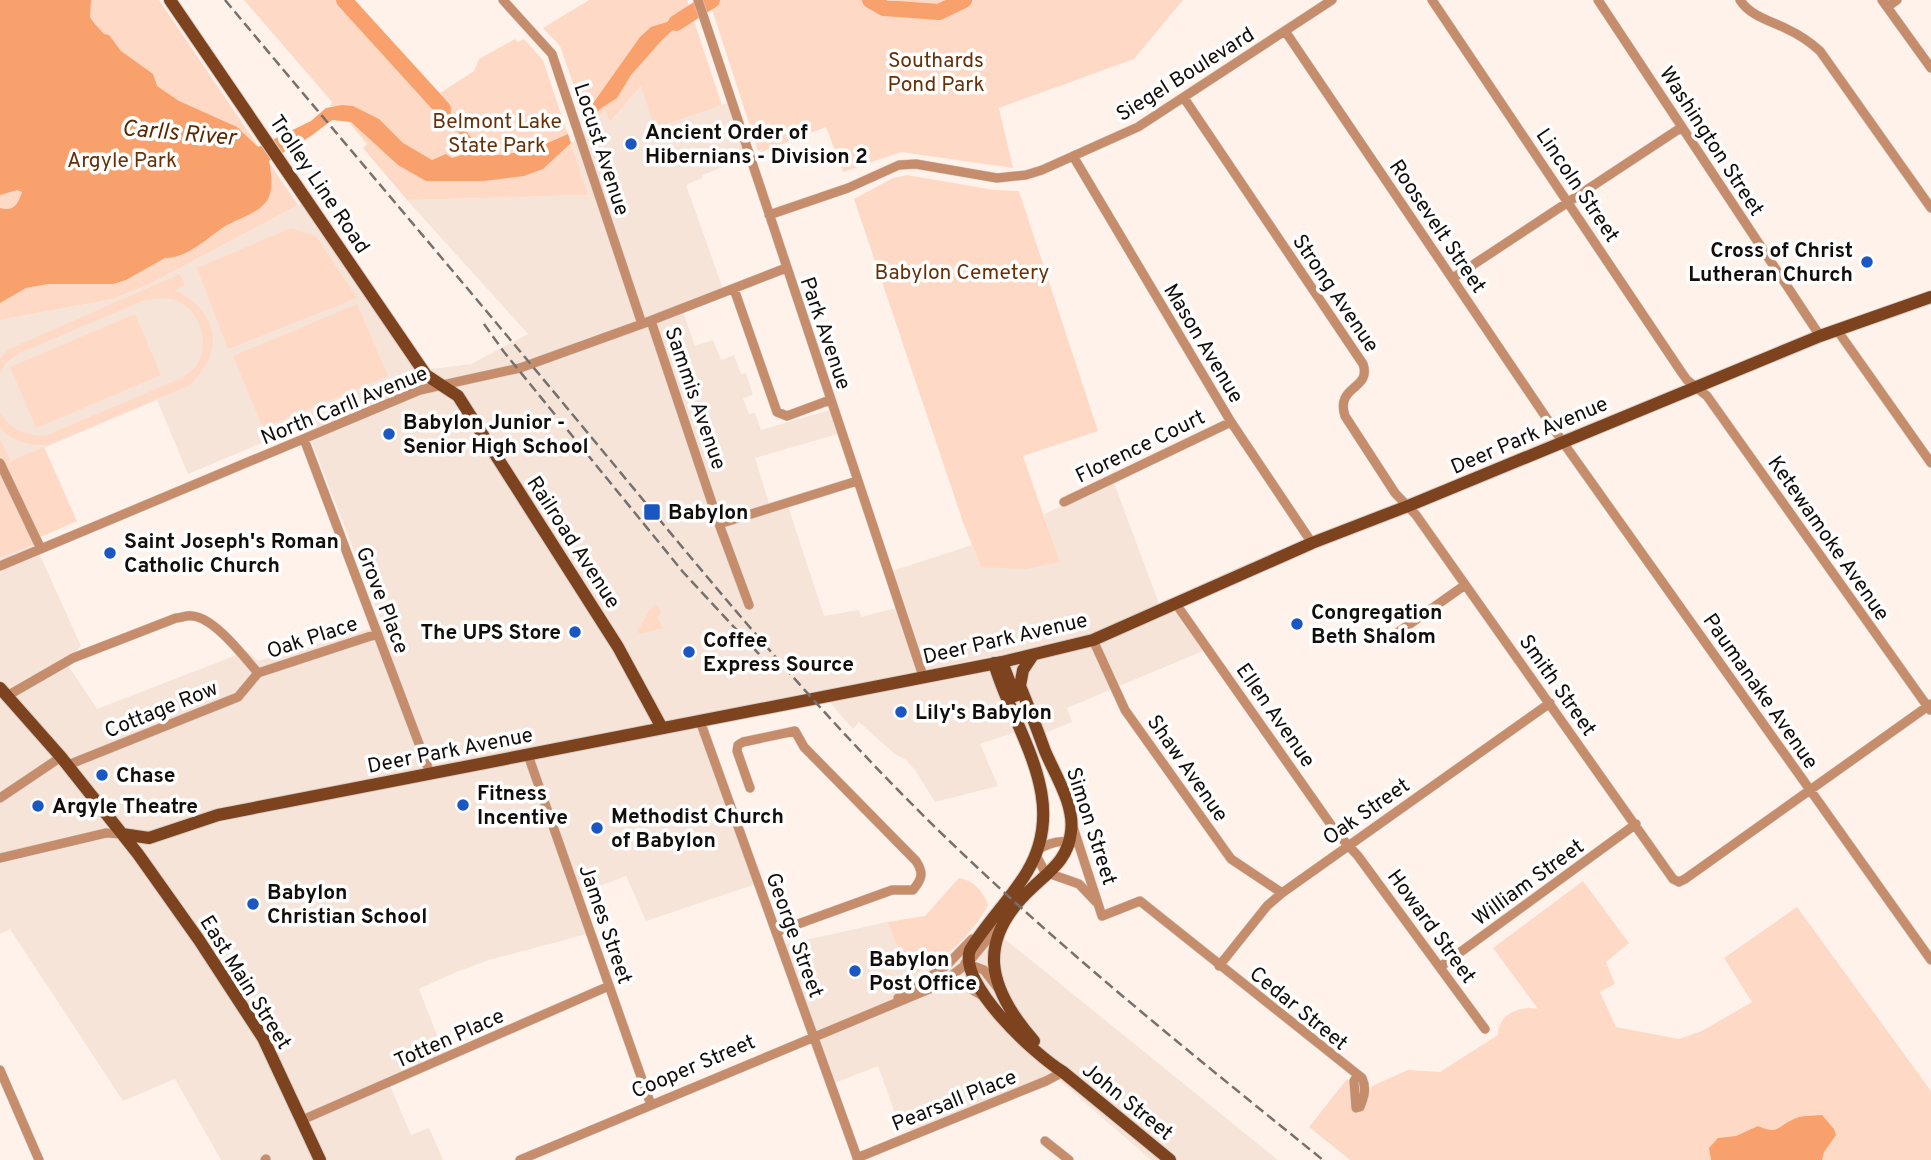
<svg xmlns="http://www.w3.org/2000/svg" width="1931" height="1160" font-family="Overpass,sans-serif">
	<rect width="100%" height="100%" fill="#fef2eb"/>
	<!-- built -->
	<path fill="#f6e4d9" d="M642 85 722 105 731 101 750 156 703 175 702 178 686 185 723 289 681 306 695 346 713 340 721 360 734 355 741 374 746 373 753 395 743 398 749 414 755 413 761 430 833 409 841 433 755 458 770 507 786 500 824 616 859 610 861 617 900 607 889 572 972 545 981 567 1059 562 1044 514 1114 483 1161 609 1176 603 1210 648 1067 708 1072 722 1043 734 1039 724 980 744 998 786 935 802 915 770 905 759 896 755 859 722 853 729 826 698 702 722 759 883 646 921 626 876 574 896 591 933 489 960 456 972 419 989 446 1058 389 1083 411 1135 429 1128 443 1160H221L175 1079 123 1101 10 929 0 934V558L35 544 81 646 65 661 97 709 247 651 258 661 383 625 305 425 188 474 157 400 11 462 0 439V320L113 299 148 285 298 205 303 204 417 371 471 364 528 334 407 200 587 195 571 143 589 129 606 109 611 121Z
		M887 922 910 976 1006 940 1278 1160H1151L1052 1074 911 1133 903 1110 895 1113 878 1066 832 1084 778 946Z"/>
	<!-- green -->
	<path fill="#fedac6" d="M0 0H159L298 205 148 285 113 299 0 320Z
		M244 0H354L440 93 474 71 479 59 515 39 518 42 524 39 543 60 588 195 407 200 363 148 367 144 335 106H330L332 102Z
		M589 0H687L722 105 655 128 641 86 610 122 605 110 589 129 560 46 543 28Z
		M709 0H1183L1134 59 999 108 1013 168 901 152 843 172 826 127 758 153 765 148 758 151Z
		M907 175 994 190 1019 191 1098 431 1023 456 1060 562 1026 569 981 567 964 525 854 199 893 178Z
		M291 228 316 236 357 298 228 349 197 268Z
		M180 274 185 285 175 290C219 313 226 350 190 385L48 445C29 445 14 443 0 428V412C10 430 26 435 45 436L182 378C188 374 194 369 198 363 210 339 199 307 172 299 164 297 154 299 145 300L20 353 6 363 0 373V358L9 349Z
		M357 304 388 376 263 428 233 356Z
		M135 314 161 375 36 428 10 367Z
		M0 439 11 461 44 447 77 521 34 540 35 544 0 558Z
		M656 604 662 613 657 617 663 628 641 634 637 632 650 609Z
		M959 878C973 880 984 892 988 905 972 935 942 964 910 976L887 922 925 916Z
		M1583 881 1629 943 1606 962 1615 984 1600 992 1616 1027 1679 1039 1702 1031 1752 1002 1724 958 1797 907 1931 1091V1160H1350L1309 1127 1347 1079 1368 1098 1372 1086 1408 1070 1440 1072 1498 1035C1498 1014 1520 1005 1538 1009L1493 948Z"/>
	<!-- water -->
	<path fill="#f8a16d" d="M0 0H91L90 17 94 23 104 34 109 35 121 51 153 74 157 86 179 101 237 127 258 147 311 121 326 108 342 105 353 106 379 119 403 143 432 160 446 154 452 158 469 153C470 132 446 128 437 117 433 111 431 102 429 95L450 111 485 155C514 157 542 146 568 134L571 143 543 169 524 176 484 181H426L398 165 351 122 332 120 311 136 269 161C271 172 274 188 268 199 261 212 240 218 227 225 209 236 189 258 165 258L126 280 113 284H48L26 288 0 303V208C14 212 18 204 22 192L17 190 0 195Z
		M689 7 693 19 674 29 663 39 631 75 617 98 600 109 586 123 582 111 594 102 640 37 651 27 667 22Z
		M1822 1115 1834 1129 1836 1135 1824 1152 1822 1160H1711L1709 1148 1718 1138 1736 1136 1758 1126C1779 1135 1776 1127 1794 1119 1801 1115 1813 1116 1822 1115Z"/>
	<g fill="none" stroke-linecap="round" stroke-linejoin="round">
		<!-- river -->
		<path stroke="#f8a16d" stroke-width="16" d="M344 0 443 109
			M870 0 884 8 939 12 964 0
			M676 23 712 0"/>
		<!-- minor casing -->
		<g stroke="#d8cec7" stroke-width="10">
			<path id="minor" d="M503 0 552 54 642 324
				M698 0 923 676
				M1432 0 1682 373 1687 380 1707 396 1930 710
				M1598 0 1820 336
				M1740 0C1750 16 1771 21 1787 29 1800 35 1810 42 1820 51L1931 208
				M1882 0 1931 68
				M1887 7 1897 0
				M1285 31 1562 441 1931 960
				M1184 98 1363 364C1372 390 1335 385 1345 416L1395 493 1416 515 1673 879 1679 882 1685 879 1931 704
				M1073 156 1231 422 1312 543
				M769 215 848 188 899 165 916 164 997 178 1026 175 1042 170 1138 127 1332 0
				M1453 278 1682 127
				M734 289 777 412 787 416 830 400
				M651 321 719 524 749 605
				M1837 330 1931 463
				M304 439 430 773
				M0 463 41 549
				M1064 502 1231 422
				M719 524 857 481
				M0 566 420 390 520 368 642 324 786 268
				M1176 604 1336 832 1358 856 1485 1029
				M1390 638 1465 585
				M1093 640 1125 710 1231 859 1282 893
				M7 696 73 658 176 618C181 618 187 615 192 616 214 617 244 657 258 673
				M700 721 858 1160
				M528 755 651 1105
				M68 765 238 697 258 673 377 634
				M750 788 737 751 738 745 743 742 795 731 804 747 916 861C924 873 922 879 913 890H892L776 932
				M0 798 61 757
				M1073 827 1102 916 1140 901 1362 1078C1367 1088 1364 1097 1360 1107L1356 1108 1354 1081 1357 1076
				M1073 843C1060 839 1048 843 1036 851L1038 859 1045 872 1079 884 1096 902
				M0 858 106 833 122 834
				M965 963 984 970 997 987
				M1219 966 1267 906 1282 893 1550 703
				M1440 967 1636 824
				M941 985H964L983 996
				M898 998 946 966 972 939
				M0 1070 39 1160
				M302 1120 609 986
				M1045 1141 1069 1160
				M857 1158 1046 1081 1063 1072
				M265 1160 266 1159
				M520 1160 939 985 968 963 1002 922"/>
		</g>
		<!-- major casing -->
		<g stroke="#d8cec7" stroke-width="14">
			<path id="major" d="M170 0 426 375 458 396 618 647 662 728
				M1033 655 1023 670 1020 686C1029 707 1037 729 1045 751 1055 775 1075 805 1071 832 1068 859 1051 870 1033 887 975 940 987 987 1034 1041
				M1002 662 1015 696
				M994 663C1014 732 1071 799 1027 872 1011 899 987 922 970 950 958 984 1035 1055 1063 1072L1170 1160
				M0 688 61 757 138 854 199 940 263 1038 320 1160
				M122 834 149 838 218 815 1002 662 1093 640 1312 543 1408 506 1820 336 1931 297"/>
		</g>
		<!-- minor -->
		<use href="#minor" stroke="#c68d6c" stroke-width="9"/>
		<!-- major -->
		<use href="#major" stroke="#7d431e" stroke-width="12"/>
		<!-- rail -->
		<path stroke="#78706c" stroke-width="2.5" stroke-dasharray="10 5" stroke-linecap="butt" d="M225 0C344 143 464 283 582 426 685 550 785 675 898 790 1030 925 1177 1042 1323 1160
			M484 324 504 352 683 572 771 667"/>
	</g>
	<!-- markers -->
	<g fill="#1a57c3" stroke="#fff" stroke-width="2.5">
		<circle cx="631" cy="144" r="7"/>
		<circle cx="1867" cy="262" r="7"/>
		<circle cx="389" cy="434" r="7"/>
		<rect x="643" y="503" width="18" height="18" rx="3.5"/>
		<circle cx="110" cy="553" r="7"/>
		<circle cx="1297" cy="624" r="7"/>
		<circle cx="575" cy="632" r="7"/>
		<circle cx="689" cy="652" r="7"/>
		<circle cx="901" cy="712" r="7"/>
		<circle cx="102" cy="775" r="7"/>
		<circle cx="463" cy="805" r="7"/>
		<circle cx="38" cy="806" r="7"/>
		<circle cx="597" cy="828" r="7"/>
		<circle cx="253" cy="904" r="7"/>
		<circle cx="855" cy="971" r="7"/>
	</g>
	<g text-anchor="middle" stroke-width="7" stroke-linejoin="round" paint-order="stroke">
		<!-- park labels -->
		<g font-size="21" fill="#673007" stroke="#fff">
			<text x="936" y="67">Southards<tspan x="936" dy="24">Pond Park</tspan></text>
			<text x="497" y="128">Belmont Lake<tspan x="497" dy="24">State Park</tspan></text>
			<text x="122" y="167">Argyle Park</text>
			<text x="962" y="279">Babylon Cemetery</text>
		</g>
		<!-- street labels -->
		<g font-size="21" fill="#120e0c" stroke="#fff">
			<text transform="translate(1185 74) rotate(-32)" y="7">Siegel Boulevard</text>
			<text transform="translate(1712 141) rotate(57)" y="7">Washington Street</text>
			<text transform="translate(602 149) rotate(72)" y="7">Locust Avenue</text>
			<text transform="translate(320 184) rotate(56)" y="7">Trolley Line Road</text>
			<text transform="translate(1578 185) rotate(56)" y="7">Lincoln Street</text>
			<text transform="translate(1438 226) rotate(56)" y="7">Roosevelt Street</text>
			<text transform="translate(1336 293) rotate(56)" y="7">Strong Avenue</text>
			<text transform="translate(826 333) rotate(71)" y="7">Park Avenue</text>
			<text transform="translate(1204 343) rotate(59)" y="7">Mason Avenue</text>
			<text transform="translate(696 398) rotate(71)" y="7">Sammis Avenue</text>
			<text transform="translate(344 405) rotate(-22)" y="7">North Carll Avenue</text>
			<text transform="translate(1529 435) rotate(-23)" y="7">Deer Park Avenue</text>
			<text transform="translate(1140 446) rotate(-26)" y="7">Florence Court</text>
			<text transform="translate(1829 538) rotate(55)" y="7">Ketewamoke Avenue</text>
			<text transform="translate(574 542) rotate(57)" y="7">Railroad Avenue</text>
			<text transform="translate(383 600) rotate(69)" y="7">Grove Place</text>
			<text transform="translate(312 637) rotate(-18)" y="7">Oak Place</text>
			<text transform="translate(1005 638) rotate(-13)" y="7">Deer Park Avenue</text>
			<text transform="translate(1558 685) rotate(55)" y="7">Smith Street</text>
			<text transform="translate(1761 691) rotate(55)" y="7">Paumanake Avenue</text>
			<text transform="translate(161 709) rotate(-22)" y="7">Cottage Row</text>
			<text transform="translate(1276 715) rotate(55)" y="7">Ellen Avenue</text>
			<text transform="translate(450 750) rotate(-11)" y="7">Deer Park Avenue</text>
			<text transform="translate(1188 768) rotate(55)" y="7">Shaw Avenue</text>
			<text transform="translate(1366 811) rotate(-35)" y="7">Oak Street</text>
			<text transform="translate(1092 826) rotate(72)" y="7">Simon Street</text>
			<text transform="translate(1528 882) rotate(-36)" y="7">William Street</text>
			<text transform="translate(606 924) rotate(71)" y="7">James Street</text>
			<text transform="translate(1432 926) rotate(54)" y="7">Howard Street</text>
			<text transform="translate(795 935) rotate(70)" y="7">George Street</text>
			<text transform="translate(246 982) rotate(58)" y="7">East Main Street</text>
			<text transform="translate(1299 1008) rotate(39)" y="7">Cedar Street</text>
			<text transform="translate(449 1038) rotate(-24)" y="7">Totten Place</text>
			<text transform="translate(693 1066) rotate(-23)" y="7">Cooper Street</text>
			<text transform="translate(954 1100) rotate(-22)" y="7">Pearsall Place</text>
			<text transform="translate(1128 1101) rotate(39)" y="7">John Street</text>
		</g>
		<!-- poi labels -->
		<g font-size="21" font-weight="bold" fill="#120e0c" stroke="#fff" text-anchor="start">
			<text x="645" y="139">Ancient Order of<tspan x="645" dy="24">Hibernians - Division 2</tspan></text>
			<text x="1853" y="257" text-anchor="end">Cross of Christ<tspan x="1853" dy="24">Lutheran Church</tspan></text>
			<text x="403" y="429">Babylon Junior -<tspan x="403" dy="24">Senior High School</tspan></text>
			<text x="668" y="519">Babylon</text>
			<text x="124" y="548">Saint Joseph's Roman<tspan x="124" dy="24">Catholic Church</tspan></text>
			<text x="1311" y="619">Congregation<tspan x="1311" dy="24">Beth Shalom</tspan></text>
			<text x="561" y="639" text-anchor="end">The UPS Store</text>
			<text x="703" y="647">Coffee<tspan x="703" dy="24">Express Source</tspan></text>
			<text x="915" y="719">Lily's Babylon</text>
			<text x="116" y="782">Chase</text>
			<text x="477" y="800">Fitness<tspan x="477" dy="24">Incentive</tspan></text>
			<text x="52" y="813">Argyle Theatre</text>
			<text x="611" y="823">Methodist Church<tspan x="611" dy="24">of Babylon</tspan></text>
			<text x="267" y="899">Babylon<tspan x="267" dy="24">Christian School</tspan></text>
			<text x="869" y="966">Babylon<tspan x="869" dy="24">Post Office</tspan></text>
		</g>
		<!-- water labels -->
		<g font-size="23" font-style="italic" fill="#5d2700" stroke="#fff">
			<text transform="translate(179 132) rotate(5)" y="8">Carlls River</text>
		</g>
	</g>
</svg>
